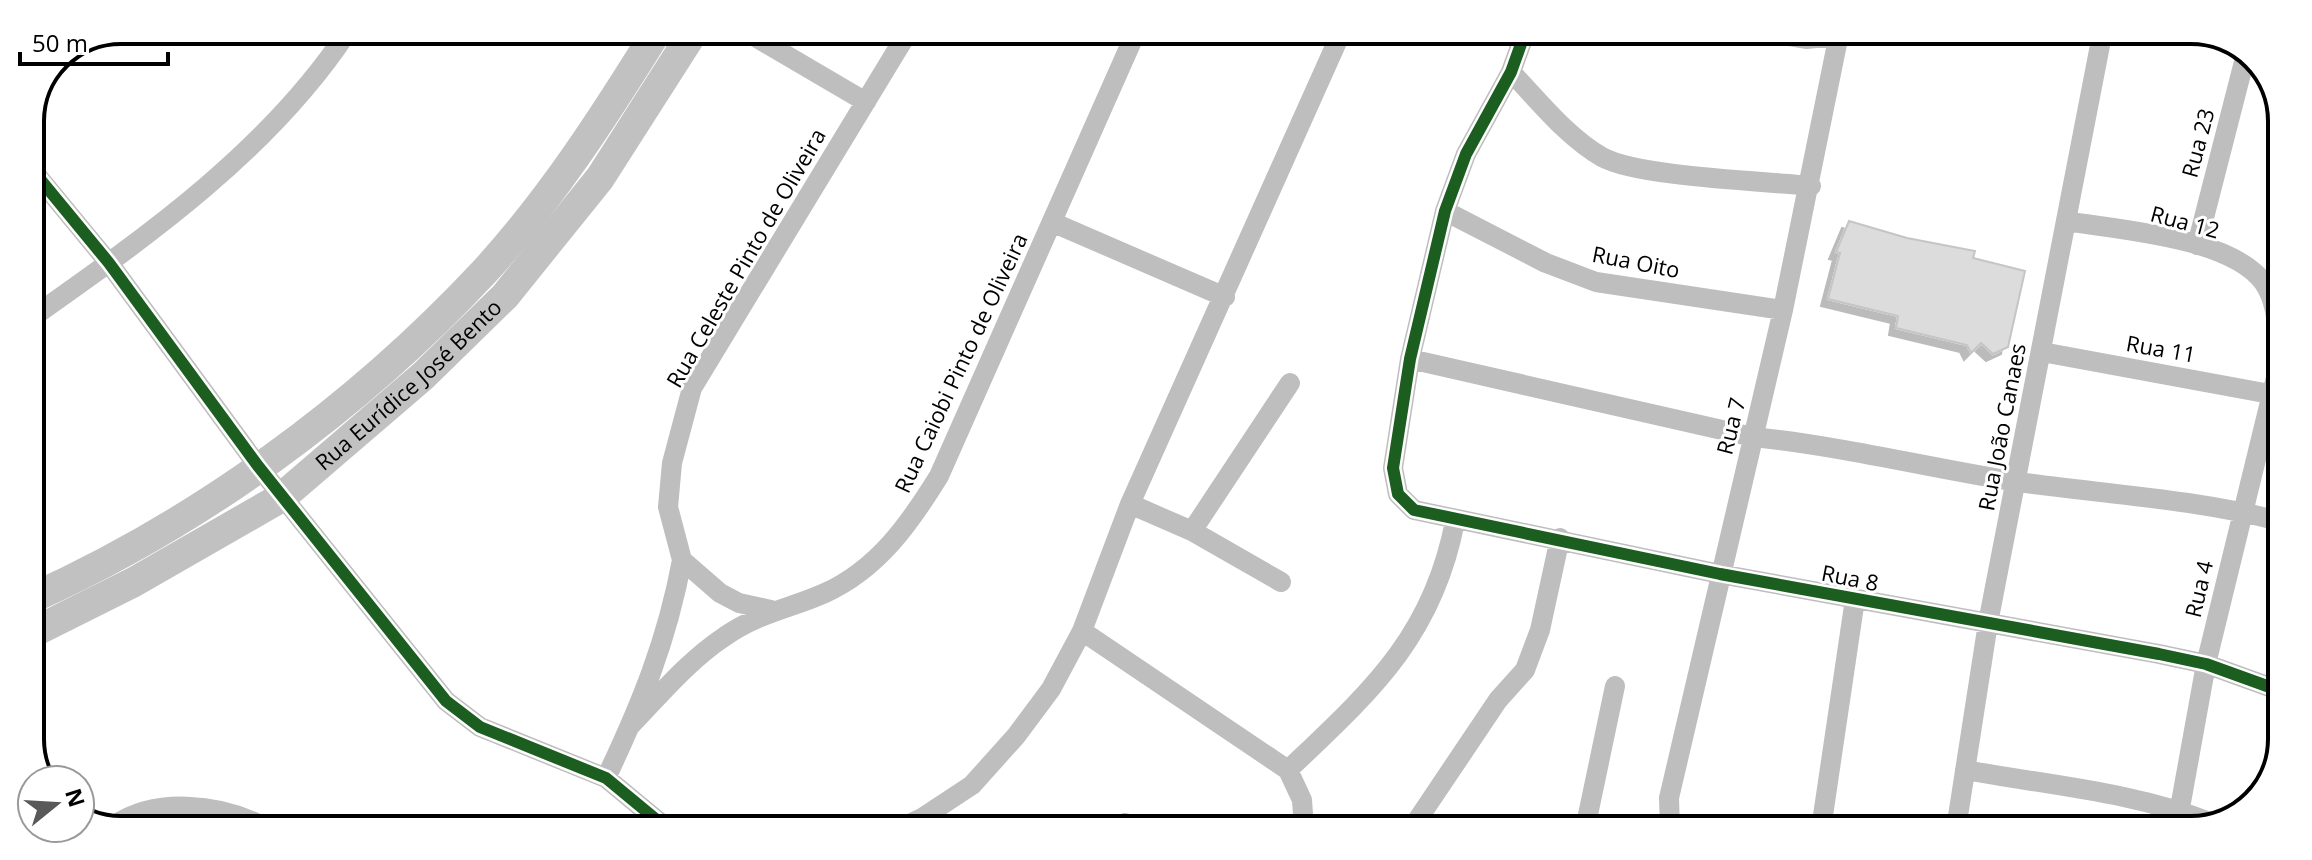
<svg xmlns="http://www.w3.org/2000/svg" width="2312" height="860" font-family="'Open Sans',sans-serif">
	<defs>
		<filter id="shadow"><feDropShadow dx="-7" dy="7" stdDeviation="0" flood-color="#0004"/></filter>
	</defs>
	<rect width="100%" height="100%" fill="#fff"/>
	<!-- building -->
	<path fill="#dcdcdc" stroke="#c5c5c5" stroke-width="2" filter="url(#shadow)" d="M1849 221 1907 238 1975 251 1973 258 2025 271 2008 347 1993 354 1981 343 1971 353 1967 345 1896 328 1898 316 1828 299 1840 253 1836 252Z"/>
	<g fill="none" stroke-linecap="round" stroke-linejoin="round">
		<!-- street -->
		<path stroke="#bebebe" stroke-width="20" d="M745 31 866 102
			M1525 33 1511 72 1466 154 1445 211 1410 359 1393 468 1398 494 1414 510 1720 574 2159 654 2206 664 2278 690
			M1777 34 1806 39 1856 34
			M1511 72C1539 101 1567 137 1602 157 1638 177 1764 181 1811 186
			M30 167 109 263 258 466 446 701 480 727 606 778 664 826
			M1445 211 1546 263 1596 282 1783 310
			M2066 221C2119 230 2231 237 2264 283 2277 302 2277 327 2280 349
			M1054 223 1225 297
			M2197 245 2246 54
			M30 319C146 237 269 151 348 31
			M2042 352 2270 394
			M1410 359 1753 437C1842 446 1930 468 2018 482 2105 494 2194 499 2279 521
			M1130 504 1192 531 1281 582
			M1192 531 1290 383
			M771 610 739 603 720 593 682 560 668 507 672 463 692 388 908 32
			M1082 631 1288 770 1302 800 1304 828
			M630 726C660 695 688 661 724 637 758 613 789 609 825 593 878 569 910 523 939 476L1136 32
			M1288 770C1370 692 1433 637 1455 521
			M1965 770C2047 785 2135 792 2212 823
			M606 778C641 704 667 641 682 560
			M115 825C156 797 219 804 260 825
			M903 827 922 818 972 785 1016 736 1051 689 1082 631 1130 504 1341 33
			M1122 827 1125 823
			M1412 828 1498 700 1525 670 1540 630 1560 538
			M1585 829 1615 686
			M1670 829 1669 798 1783 310 1839 34
			M1821 829 1855 599
			M1956 829 1988 623 2102 35
			M2176 830 2206 664 2280 361"/>
		<!-- secondary -->
		<g stroke="#c1c1c1" stroke-width="30">
			<path d="M30 599C199 523 357 408 484 272 551 199 605 115 657 31"/>
			<path id="s1" d="M30 634 134 582 282 497 423 376 505 296 600 178 694 31"/>
		</g>
		<!-- cycleway casing -->
		<g stroke="#fff" stroke-width="17">
			<path id="cycleway" d="M1525 33 1511 72 1466 154 1445 211 1410 359 1393 468 1398 494 1414 510 1720 574 2159 654 2206 664 2278 690
				M30 167 109 263 258 466 446 701 480 727 606 778 664 826"/>
		</g>
		<!-- cycleway -->
		<use href="#cycleway" stroke="#1b5e20" stroke-width="12"/>
	</g>
	<g text-anchor="middle" stroke-width="6" stroke-linejoin="round" paint-order="stroke">
		<!-- street labels -->
		<g font-size="22" fill="#000" stroke="#fff">
			<text transform="translate(2198 143) rotate(-75)" y="8">Rua 23</text>
			<text transform="translate(2185 222) rotate(15)" y="8">Rua 12</text>
			<text transform="translate(746 258) rotate(-60)" y="8">Rua Celeste Pinto de Oliveira</text>
			<text transform="translate(1636 262) rotate(11)" y="8">Rua Oito</text>
			<text transform="translate(2161 349) rotate(10)" y="8">Rua 11</text>
			<text transform="translate(961 363) rotate(-65)" y="8">Rua Caiobi Pinto de Oliveira</text>
			<text dy="8" stroke="none"><textPath href="#s1" startOffset="456">Rua Eurídice José Bento</textPath></text>
			<text transform="translate(1731 426) rotate(-76)" y="8">Rua 7</text>
			<text transform="translate(2002 427) rotate(-79)" y="8">Rua João Canaes</text>
			<text transform="translate(1850 578) rotate(11)" y="8">Rua 8</text>
			<text transform="translate(2199 589) rotate(-77)" y="8">Rua 4</text>
		</g>
	</g>
	<!-- crop -->
	<path d="M0 0H2312V860H0ZM121 44H2191A77 77 0 0 1 2268 121V739A77 77 0 0 1 2191 816H121A77 77 0 0 1 44 739V121A77 77 0 0 1 121 44Z" fill="#fff" fill-rule="evenodd"/>
	<path fill="none" stroke="#000" stroke-width="4" d="M121 44H2191A77 77 0 0 1 2268 121V739A77 77 0 0 1 2191 816H121A77 77 0 0 1 44 739V121A77 77 0 0 1 121 44Z"/>
	<!-- north arrow -->
	<g transform="translate(56 804) rotate(72)"><circle r="38" fill="#ffffff" stroke="#999999" stroke-width="2"/>
	<path d="M0-6L14 30L0 20L-14 30Z" fill="#595959"/>
	<text y="-12" font-size="22" font-weight="bold" text-anchor="middle" fill="#000000">N</text>
	</g>
	<!-- scale -->
	<path d="M20 52v12h148v-12" fill="none" stroke="#000000" stroke-width="4"/>
	<text x="32" y="52" font-size="24" fill="#000000" stroke="#ffffff" stroke-width="6" paint-order="stroke">50 m</text>
</svg>
